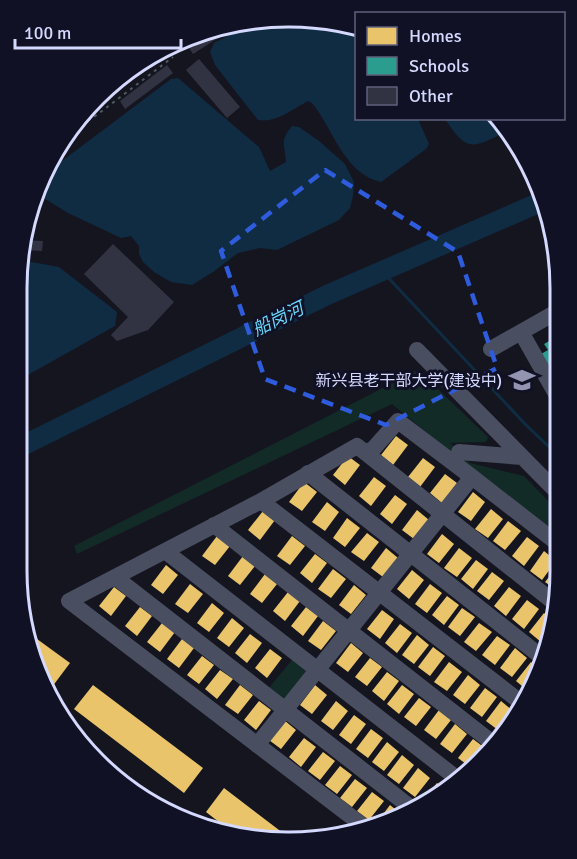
<svg xmlns="http://www.w3.org/2000/svg" width="577" height="859" font-family="Signika,'Noto Sans SC',sans-serif">
	<rect width="100%" height="100%" fill="#151520"/>
	<!-- green -->
	<path fill="#132b27" d="M175 44 83 115 96 96Z
		M418 370 488 437 486 442 450 443 470 463 524 476 557 510V540L392 404 77 554 74 546Z
		M296 655 316 671 289 705 268 689Z"/>
	<!-- water -->
	<path fill="#0f2c43" d="M288 17 356 30V118L418 119 429 144 426 149 381 182C344 174 334 130 312 103L308 101C293 109 276 123 258 120L215 65 210 52 214 43 251 24Z
		M178 78 259 147 270 171 286 162C285 143 279 142 292 126L299 127 319 141 345 164 354 182 353 196 350 208 339 220 277 250 260 248 238 253 213 272 192 285 171 282 154 272 143 262 139 254V246L131 236 121 238 68 213 42 197 38 188 42 176 171 79Z
		M445 119H496L505 132C472 149 467 152 445 119Z
		M21 260 59 267 117 312 115 326 19 380Z"/>
	<!-- homes -->
	<path fill="#e9c46a" d="M396 436 408 445 393 465 381 455Z
		M348 456 360 465 345 485 333 475Z
		M423 458 435 467 420 487 408 477Z
		M445 474 457 483 442 503 430 493Z
		M374 477 386 486 371 506 359 496Z
		M304 482 317 492 302 511 289 502Z
		M473 492 485 502 471 521 458 512Z
		M395 495 407 504 392 524 380 514Z
		M327 502 339 512 325 531 312 522Z
		M491 509 503 519 488 538 475 529Z
		M417 510 429 520 414 539 402 530Z
		M263 511 275 520 260 540 248 530Z
		M347 518 360 528 345 547 333 538Z
		M508 521 521 531 505 550 493 541Z
		M367 533 379 542 364 561 351 552Z
		M442 534 454 544 439 563 427 554Z
		M217 536 230 546 215 565 202 556Z
		M292 536 305 546 290 565 277 556Z
		M527 537 539 546 524 566 512 556Z
		M386 548 398 558 383 577 371 568Z
		M459 548 472 558 457 577 444 568Z
		M544 551 556 561 542 580 530 571Z
		M315 554 327 563 312 583 300 573Z
		M243 556 255 566 240 585 228 576Z
		M476 560 488 569 473 589 461 579Z
		M166 565 178 575 163 594 151 585Z
		M556 568V590L545 582Z
		M333 569 346 579 331 598 318 589Z
		M412 570 424 580 409 599 397 589Z
		M492 572 504 581 489 600 477 591Z
		M265 574 277 584 262 603 250 594Z
		M190 584 203 594 188 613 175 604Z
		M430 584 442 593 427 613 415 604Z
		M354 585 366 595 351 614 339 605Z
		M114 587 126 596 111 616 99 606Z
		M509 587 521 596 506 616 494 606Z
		M288 592 300 601 285 621 273 611Z
		M447 596 459 605 444 625 432 615Z
		M527 600 539 609 524 629 512 619Z
		M212 603 224 613 209 632 197 623Z
		M140 607 152 616 137 636 125 626Z
		M306 607 318 616 303 636 291 626Z
		M462 608 475 617 460 636 448 627Z
		M382 610 394 619 380 639 367 629Z
		M544 613 555 621V623L541 642 529 632Z
		M232 618 244 628 229 647 217 638Z
		M323 621 336 631 321 650 308 641Z
		M162 623 175 632 160 652 147 642Z
		M479 623 492 632 476 651 464 642Z
		M400 624 412 633 397 653 385 643Z
		M26 631 70 663 52 687 41 679 31 658Z
		M250 634 262 643 247 663 235 653Z
		M417 635 429 645 414 664 402 655Z
		M497 636 510 645 495 665 482 655Z
		M182 639 194 648 179 668 167 659Z
		M351 643 363 653 348 672 336 663Z
		M433 647 445 656 430 676 418 667Z
		M515 648 527 658 512 677 500 668Z
		M270 649 282 658 267 678 255 668Z
		M202 656 214 665 199 684 187 675Z
		M370 658 382 667 367 686 355 677Z
		M449 662 462 672 447 691 434 682Z
		M531 662 540 669 536 680 528 691 516 681Z
		M220 670 233 679 217 699 205 689Z
		M387 672 399 681 384 701 372 691Z
		M468 675 480 685 465 704 453 695Z
		M93 685 203 768 184 793 74 709Z
		M240 685 253 695 238 714 225 705Z
		M315 685 327 695 312 714 300 705Z
		M402 685 414 694 399 714 387 704Z
		M485 688 497 697 482 717 470 708Z
		M419 698 431 707 416 726 404 717Z
		M259 701 271 710 256 730 244 720Z
		M336 701 348 711 333 730 321 721Z
		M501 701 513 711 498 730 486 721Z
		M439 710 451 720 436 739 424 730Z
		M354 715 366 724 351 744 339 735Z
		M284 720 296 730 281 749 269 740Z
		M455 724 467 734 452 753 440 744Z
		M371 729 383 738 368 758 356 749Z
		M304 738 316 747 301 767 289 757Z
		M473 739 485 748 470 767 458 758Z
		M387 742 399 752 384 771 372 762Z
		M323 752 335 761 320 780 308 771Z
		M402 755 414 765 399 784 387 775Z
		M340 766 352 775 337 794 325 785Z
		M418 768 430 778 415 797 403 788Z
		M355 779 367 788 352 807 340 798Z
		M437 783 446 790 425 805 421 802Z
		M224 788 279 830 292 840 270 842 233 833 206 812Z
		M372 792 384 801 369 820 357 811Z
		M390 805 402 815 375 825Z"/>
	<!-- schools -->
	<path fill="#2a9d8f" d="M560 335 559 386 541 354 548 350 544 344Z"/>
	<g fill="none" stroke-linecap="round" stroke-linejoin="round">
		<!-- stream -->
		<path stroke="#0f2c43" stroke-width="3" d="M382 271 526 425 546 444 558 454"/>
		<!-- river -->
		<path stroke="#0f2c43" stroke-width="20" d="M18 448 327 295 543 201"/>
	</g>
	<!-- building -->
	<path fill="#323342" d="M235 27 193 54 186 43 200 34Z
		M199 59 240 107 227 118 186 70Z
		M167 65 173 73 125 109 120 101Z
		M22 240 43 241 42 251 21 250Z
		M113 244 174 302 148 330 117 341 111 335 128 317 84 274Z"/>
	<g fill="none" stroke-linecap="round" stroke-linejoin="round">
		<!-- path -->
		<path stroke="#4a5b62" stroke-width="2" stroke-dasharray="3 4.5" stroke-linecap="butt" d="M69 133 98 114 173 57"/>
		<!-- minor -->
		<path stroke="#4a4e61" stroke-width="16" d="M521 332 559 399
			M491 349 560 310
			M417 350 557 492
			M459 452 522 457
			M366 453 374 448 398 421 472 477 557 543
			M308 473 543 658
			M261 501 523 704
			M214 525 494 744
			M165 551 459 780
			M115 577 414 810
			M257 745 472 477
			M366 828 69 601 261 501 357 446 556 604"/>
	</g>
	<!-- marked area -->
	<path fill="none" stroke="#2f5cdc" stroke-width="4.5" stroke-dasharray="12 8" stroke-linejoin="round" d="M325 170 458 252 497 368 386 425 265 379 221 251Z"/>
	<!-- icons -->
	<defs>
		<g id="school-bare" transform="scale(2.07)"><path d="M0-5L7-2L0 1L-7-2ZM-4 1L0 2.5L4 1V4Q0 6-4 4Z" fill="#9294b0" stroke="#101125" stroke-width="2.5" paint-order="stroke"/></g>
	</defs>
	<g fill-rule="evenodd">
		<use href="#school-bare" x="522" y="380"/>
	</g>
	<g text-anchor="middle" stroke-width="6" stroke-linejoin="round" paint-order="stroke">
		<!-- poi labels -->
		<g font-size="16" fill="#d5d9fe" stroke="#101125" text-anchor="end">
			<text x="502" y="386">新兴县老干部大学(建设中)</text>
		</g>
		<!-- water labels -->
		<g font-size="18" font-style="italic" fill="#67d5fa" stroke="#101125">
			<text transform="translate(278 319) rotate(-26)" y="6">船岗河</text>
		</g>
	</g>
	<!-- crop -->
	<path d="M0 0H577V859H0ZM288 27H289A261 261 0 0 1 550 288V571A261 261 0 0 1 289 832H288A261 261 0 0 1 27 571V288A261 261 0 0 1 288 27Z" fill="#101125" fill-rule="evenodd"/>
	<path fill="none" stroke="#d5d9fe" stroke-width="3" d="M288 27H289A261 261 0 0 1 550 288V571A261 261 0 0 1 289 832H288A261 261 0 0 1 27 571V288A261 261 0 0 1 288 27Z"/>
	<!-- legend -->
	<rect x="355" y="12" width="210" height="108" fill="#101125" stroke="#5f617c" stroke-width="1.5"/>
	<rect x="367" y="27" width="30" height="18" fill="#e9c46a" stroke="#5f617c" stroke-width="1.5"/>
	<text x="409" y="42" font-size="18" fill="#d5d9fe">Homes</text>
	<rect x="367" y="57" width="30" height="18" fill="#2a9d8f" stroke="#5f617c" stroke-width="1.5"/>
	<text x="409" y="72" font-size="18" fill="#d5d9fe">Schools</text>
	<rect x="367" y="87" width="30" height="18" fill="#323342" stroke="#5f617c" stroke-width="1.5"/>
	<text x="409" y="102" font-size="18" fill="#d5d9fe">Other</text>
	<!-- scale -->
	<path d="M15 39v9h166v-9" fill="none" stroke="#d5d9fe" stroke-width="3"/>
	<text x="24" y="39" font-size="18" fill="#d5d9fe" stroke="#101125" stroke-width="4.5" paint-order="stroke">100 m</text>
</svg>
